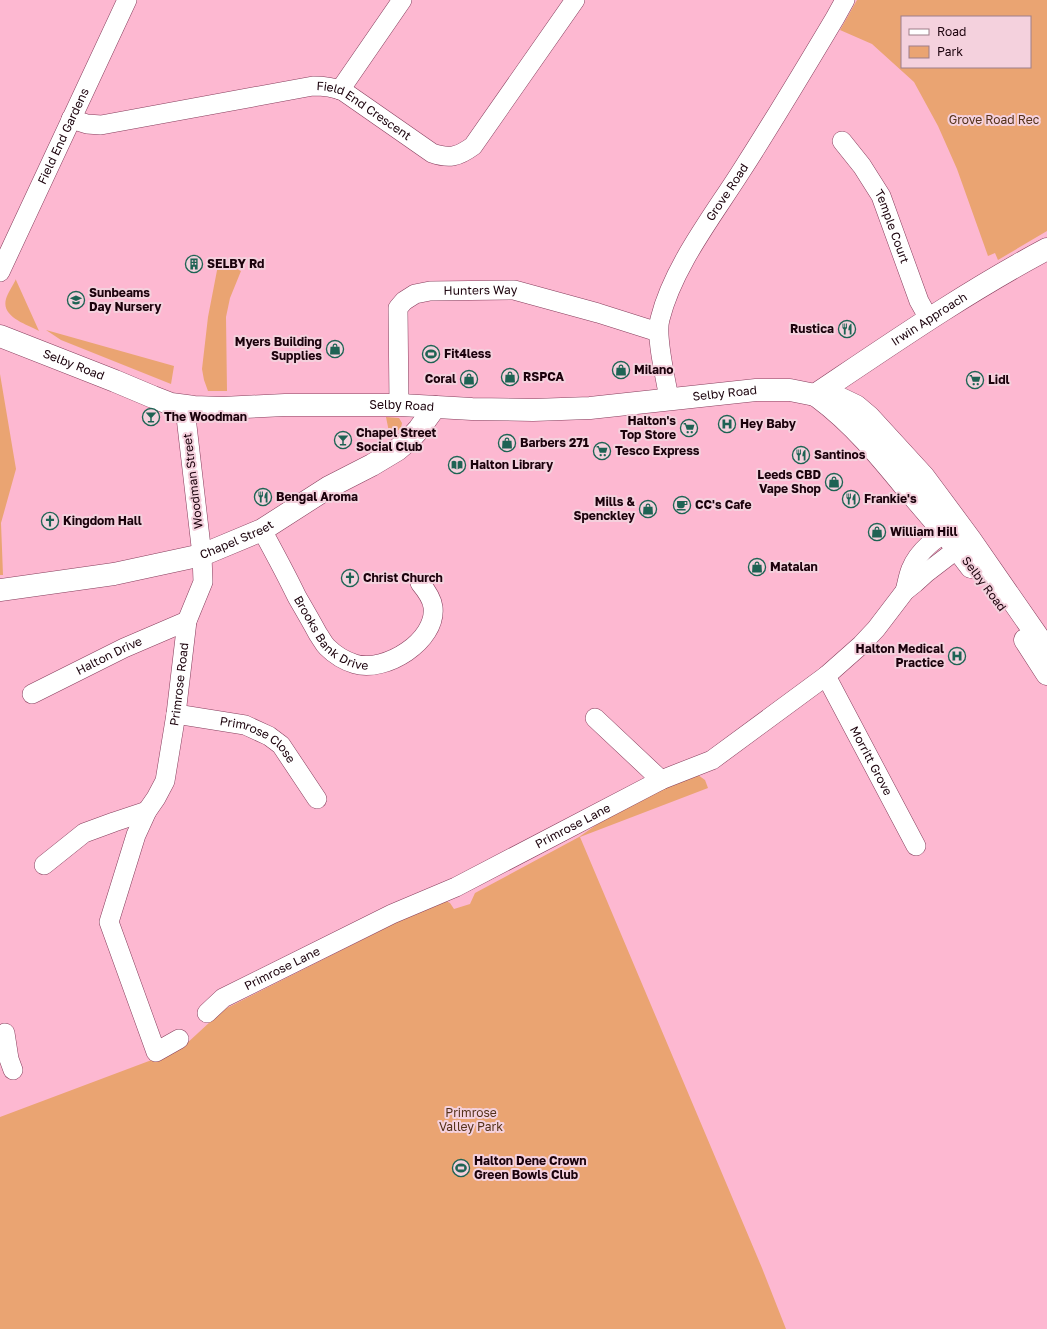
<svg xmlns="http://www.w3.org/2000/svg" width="1047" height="1329" font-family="'Golos Text',sans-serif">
	<rect width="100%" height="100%" fill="#fdb8d1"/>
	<!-- green -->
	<path fill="#eaa472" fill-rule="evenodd" d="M857 0H1047V231L998 260 995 253 988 256 957 169 938 126 914 82 872 44 840 30ZM902 17H1030V67H902Z
		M219 260 241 271 230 298 226 317 227 391H208L204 380 202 369 208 317Z
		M16 279V280L39 331C26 324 1 317 6 299 8 292 13 286 16 279Z
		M46 330 174 366 171 384 61 340Z
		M0 374 16 469 1 523 3 575H0Z
		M386 417 399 418 402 423 401 428 390 437Z
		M698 775 705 780 708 788 580 837 762 1268 786 1329H0V1117L149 1061 185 1045 223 1010 443 899 450 903 454 909 470 904 475 893 579 837 599 823 624 808 690 776Z"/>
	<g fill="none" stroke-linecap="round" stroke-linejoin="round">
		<!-- minor casing -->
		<g stroke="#863d5c" stroke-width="20">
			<g id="minor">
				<path d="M340 90 402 0"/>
				<path id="s1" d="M71 119 87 124 101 125 313 86C323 86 333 87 343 91L432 153C449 159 458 157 473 146L575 0"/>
				<path id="s2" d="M842 141 862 166 881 196 919 301 929 319"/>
				<path id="s3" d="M0 272 127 0"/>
				<path id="s4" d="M669 399C666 379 655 337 660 319 673 267 712 217 740 173 773 122 804 70 835 18L845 0"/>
				<path id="s5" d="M399 405 398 308 404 301 415 294 430 291 514 290 598 313 658 332"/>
				<path id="s6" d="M262 530C274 552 286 574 297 597 304 609 311 621 318 634 321 638 323 643 327 647 334 654 345 661 355 664 385 673 437 641 433 607 432 598 425 589 420 583"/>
				<path d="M905 591C907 584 908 576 911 569 919 549 938 537 956 525"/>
				<path id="s7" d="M826 676 916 846"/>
				<path id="s8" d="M32 694 124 648 187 621"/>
				<path id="s9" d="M176 714 245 725 269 736 281 745 317 799"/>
				<path d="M595 718 661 780"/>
				<path d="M44 865 84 833 114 822 147 811"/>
				<path id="s10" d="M207 1013 223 998 392 914 456 887 661 780 712 760 826 676 861 645 876 629 905 591 915 583 926 573 969 540"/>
				<path d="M5 1033 9 1059 13 1070"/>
				<path id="s11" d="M179 1039 156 1052 109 922 136 835 147 811 156 798 165 781 176 714 187 621 203 582 202 555 186 417V406"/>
			</g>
		</g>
		<!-- tertiary casing -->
		<g stroke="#863d5c" stroke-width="23">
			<g id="tertiary">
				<path id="s12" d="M815 395C891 344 966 292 1047 249"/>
				<path id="s13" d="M0 590 114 574 202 555 262 530 329 487 372 465 397 450 410 439 419 429 435 407"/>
			</g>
		</g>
		<!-- secondary casing -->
		<g stroke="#863d5c" stroke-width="23">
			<g id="secondary">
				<path id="s14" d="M0 336 115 381 153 397 171 404 194 407 222 408 285 405H401L472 409 533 410 590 408 756 390H790L815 395H833L856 406 869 417 924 477 970 539 1047 650"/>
				<path d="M818 397C853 423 880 456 907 489 929 514 951 540 971 567"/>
				<path d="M1025 640 1047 674"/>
			</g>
		</g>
		<!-- minor -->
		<use href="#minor" stroke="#fff" stroke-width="19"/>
		<!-- tertiary -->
		<use href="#tertiary" stroke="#fff" stroke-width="22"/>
		<!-- secondary -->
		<use href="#secondary" stroke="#fff" stroke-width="22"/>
	</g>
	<!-- icons -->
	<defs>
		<g id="building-ring" transform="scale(0.9)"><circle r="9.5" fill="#f4d1dd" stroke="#1e6354" stroke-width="1.5"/><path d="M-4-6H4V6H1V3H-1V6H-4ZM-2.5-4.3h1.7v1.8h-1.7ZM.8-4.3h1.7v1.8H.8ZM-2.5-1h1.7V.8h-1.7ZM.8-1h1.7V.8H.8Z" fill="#1e6354"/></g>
		<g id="school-ring" transform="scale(0.9)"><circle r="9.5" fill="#f4d1dd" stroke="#1e6354" stroke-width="1.5"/><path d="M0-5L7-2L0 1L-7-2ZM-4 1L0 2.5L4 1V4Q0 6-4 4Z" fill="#1e6354"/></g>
		<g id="restaurant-ring" transform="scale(0.9)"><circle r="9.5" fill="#f4d1dd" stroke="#1e6354" stroke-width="1.5"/><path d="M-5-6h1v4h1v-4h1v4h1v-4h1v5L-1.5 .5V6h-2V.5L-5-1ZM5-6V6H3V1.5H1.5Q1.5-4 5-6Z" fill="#1e6354"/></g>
		<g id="shop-ring" transform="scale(0.9)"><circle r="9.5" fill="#f4d1dd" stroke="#1e6354" stroke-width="1.5"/><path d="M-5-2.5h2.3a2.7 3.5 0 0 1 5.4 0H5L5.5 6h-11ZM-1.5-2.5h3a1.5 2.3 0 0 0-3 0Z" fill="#1e6354"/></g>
		<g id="stadium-ring" transform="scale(0.9)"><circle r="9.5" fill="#f4d1dd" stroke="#1e6354" stroke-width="1.5"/><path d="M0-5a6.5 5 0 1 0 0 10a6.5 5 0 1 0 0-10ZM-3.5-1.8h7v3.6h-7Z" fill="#1e6354"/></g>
		<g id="supermarket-ring" transform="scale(0.9)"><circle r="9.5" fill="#f4d1dd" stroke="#1e6354" stroke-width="1.5"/><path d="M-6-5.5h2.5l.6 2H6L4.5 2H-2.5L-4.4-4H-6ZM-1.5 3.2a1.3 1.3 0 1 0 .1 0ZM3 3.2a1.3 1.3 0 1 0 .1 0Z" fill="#1e6354"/></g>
		<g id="bar-ring" transform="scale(0.9)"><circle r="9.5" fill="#f4d1dd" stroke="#1e6354" stroke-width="1.5"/><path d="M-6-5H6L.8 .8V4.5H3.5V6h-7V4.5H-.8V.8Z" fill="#1e6354"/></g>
		<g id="hospital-ring" transform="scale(0.9)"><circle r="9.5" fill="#f4d1dd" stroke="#1e6354" stroke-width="1.5"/><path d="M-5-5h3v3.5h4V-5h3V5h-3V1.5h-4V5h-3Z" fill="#1e6354"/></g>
		<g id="library-ring" transform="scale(0.9)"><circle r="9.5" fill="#f4d1dd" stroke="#1e6354" stroke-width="1.5"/><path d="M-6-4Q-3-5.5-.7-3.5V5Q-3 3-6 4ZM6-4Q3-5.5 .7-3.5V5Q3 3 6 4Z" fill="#1e6354"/></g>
		<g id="cafe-ring" transform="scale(0.9)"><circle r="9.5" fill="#f4d1dd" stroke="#1e6354" stroke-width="1.5"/><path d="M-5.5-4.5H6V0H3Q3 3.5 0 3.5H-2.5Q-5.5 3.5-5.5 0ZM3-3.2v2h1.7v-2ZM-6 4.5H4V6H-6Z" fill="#1e6354"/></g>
		<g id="church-ring" transform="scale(0.9)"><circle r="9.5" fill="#f4d1dd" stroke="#1e6354" stroke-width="1.5"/><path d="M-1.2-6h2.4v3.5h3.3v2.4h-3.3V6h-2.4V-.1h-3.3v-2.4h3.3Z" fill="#1e6354"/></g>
	</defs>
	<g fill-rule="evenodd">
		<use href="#building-ring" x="194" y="264"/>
		<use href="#school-ring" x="76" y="300"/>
		<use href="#restaurant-ring" x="847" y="329"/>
		<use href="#shop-ring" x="335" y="349"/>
		<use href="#stadium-ring" x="431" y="354"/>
		<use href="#shop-ring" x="621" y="370"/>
		<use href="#shop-ring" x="510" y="377"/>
		<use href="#shop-ring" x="469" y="379"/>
		<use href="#supermarket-ring" x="975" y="380"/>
		<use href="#bar-ring" x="151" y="417"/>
		<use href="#hospital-ring" x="727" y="424"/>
		<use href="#supermarket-ring" x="689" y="428"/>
		<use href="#bar-ring" x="343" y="440"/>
		<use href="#shop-ring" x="507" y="443"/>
		<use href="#supermarket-ring" x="602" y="451"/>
		<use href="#restaurant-ring" x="801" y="455"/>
		<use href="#library-ring" x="457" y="465"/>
		<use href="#shop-ring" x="834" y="482"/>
		<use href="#restaurant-ring" x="263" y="497"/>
		<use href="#restaurant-ring" x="851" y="499"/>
		<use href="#cafe-ring" x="682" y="505"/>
		<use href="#shop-ring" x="648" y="509"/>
		<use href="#church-ring" x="50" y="521"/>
		<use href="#shop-ring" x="877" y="532"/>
		<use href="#shop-ring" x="757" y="567"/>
		<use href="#church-ring" x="350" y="578"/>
		<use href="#hospital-ring" x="957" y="656"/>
		<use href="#stadium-ring" x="461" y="1168"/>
	</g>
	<g text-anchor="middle" stroke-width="4" stroke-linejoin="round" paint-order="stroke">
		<!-- street labels -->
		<g font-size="12" fill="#1b020c" stroke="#f4d1dd">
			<text dy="4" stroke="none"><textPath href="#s1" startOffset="304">Field End Crescent</textPath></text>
			<text dy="4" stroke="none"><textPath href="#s3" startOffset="150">Field End Gardens</textPath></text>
			<text dy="4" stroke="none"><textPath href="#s4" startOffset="225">Grove Road</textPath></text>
			<text dy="4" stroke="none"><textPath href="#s2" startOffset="100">Temple Court</textPath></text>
			<text dy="4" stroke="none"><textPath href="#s5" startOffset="185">Hunters Way</textPath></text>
			<text dy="4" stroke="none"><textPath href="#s12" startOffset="137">Irwin Approach</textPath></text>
			<text dy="4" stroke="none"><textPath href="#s14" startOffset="79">Selby Road</textPath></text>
			<text dy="4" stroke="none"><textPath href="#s14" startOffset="739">Selby Road</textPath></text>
			<text dy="4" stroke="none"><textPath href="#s14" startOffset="415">Selby Road</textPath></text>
			<text transform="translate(193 481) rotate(-97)" y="4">Woodman Street</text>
			<text dy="4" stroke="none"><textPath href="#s13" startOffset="243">Chapel Street</textPath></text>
			<text transform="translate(984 584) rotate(53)" y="4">Selby Road</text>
			<text dy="4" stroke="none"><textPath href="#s6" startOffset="128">Brooks Bank Drive</textPath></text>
			<text dy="4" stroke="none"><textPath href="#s8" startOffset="86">Halton Drive</textPath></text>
			<text dy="4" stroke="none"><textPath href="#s11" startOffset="415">Primrose Road</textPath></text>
			<text dy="4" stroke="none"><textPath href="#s9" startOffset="88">Primrose Close</textPath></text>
			<text dy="4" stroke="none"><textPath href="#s7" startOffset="96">Morritt Grove</textPath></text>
			<text dy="4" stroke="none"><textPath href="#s10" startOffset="412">Primrose Lane</textPath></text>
			<text dy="4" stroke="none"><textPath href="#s10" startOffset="88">Primrose Lane</textPath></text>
		</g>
		<!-- park labels -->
		<g font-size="12" fill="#533119" stroke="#f4d1dd">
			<text x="994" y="124">Grove Road Rec</text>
			<text x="471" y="1117">Primrose<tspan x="471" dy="14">Valley Park</tspan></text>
		</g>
		<!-- poi labels -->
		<g font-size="12" font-weight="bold" fill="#1b020c" stroke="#f4d1dd" text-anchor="start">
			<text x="207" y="268">SELBY Rd</text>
			<text x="89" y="297">Sunbeams<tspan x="89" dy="14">Day Nursery</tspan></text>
			<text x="834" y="333" text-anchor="end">Rustica</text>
			<text x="322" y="346" text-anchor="end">Myers Building<tspan x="322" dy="14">Supplies</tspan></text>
			<text x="444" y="358">Fit4less</text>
			<text x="634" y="374">Milano</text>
			<text x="523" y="381">RSPCA</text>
			<text x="456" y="383" text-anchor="end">Coral</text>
			<text x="988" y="384">Lidl</text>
			<text x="164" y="421">The Woodman</text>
			<text x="676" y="425" text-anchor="end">Halton's<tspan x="676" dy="14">Top Store</tspan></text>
			<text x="740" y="428">Hey Baby</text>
			<text x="356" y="437">Chapel Street<tspan x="356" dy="14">Social Club</tspan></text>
			<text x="520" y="447">Barbers 271</text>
			<text x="615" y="455">Tesco Express</text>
			<text x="814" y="459">Santinos</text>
			<text x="470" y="469">Halton Library</text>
			<text x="821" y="479" text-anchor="end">Leeds CBD<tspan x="821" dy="14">Vape Shop</tspan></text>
			<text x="276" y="501">Bengal Aroma</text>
			<text x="864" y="503">Frankie's</text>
			<text x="635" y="506" text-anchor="end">Mills &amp;<tspan x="635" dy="14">Spenckley</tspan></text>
			<text x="695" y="509">CC's Cafe</text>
			<text x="63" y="525">Kingdom Hall</text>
			<text x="890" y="536">William Hill</text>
			<text x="770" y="571">Matalan</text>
			<text x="363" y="582">Christ Church</text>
			<text x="944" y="653" text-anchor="end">Halton Medical<tspan x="944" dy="14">Practice</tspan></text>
			<text x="474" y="1165">Halton Dene Crown<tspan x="474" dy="14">Green Bowls Club</tspan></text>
		</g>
	</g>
	<!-- legend -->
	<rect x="901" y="16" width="130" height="52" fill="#f4d1dd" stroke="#9d7e89"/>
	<rect x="909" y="29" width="20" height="6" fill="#ffffff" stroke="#9d7e89"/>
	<text x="937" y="36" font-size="12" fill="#1b020c">Road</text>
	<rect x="909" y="46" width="20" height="12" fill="#eaa472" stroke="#9d7e89"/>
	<text x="937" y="56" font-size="12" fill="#1b020c">Park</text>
</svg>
